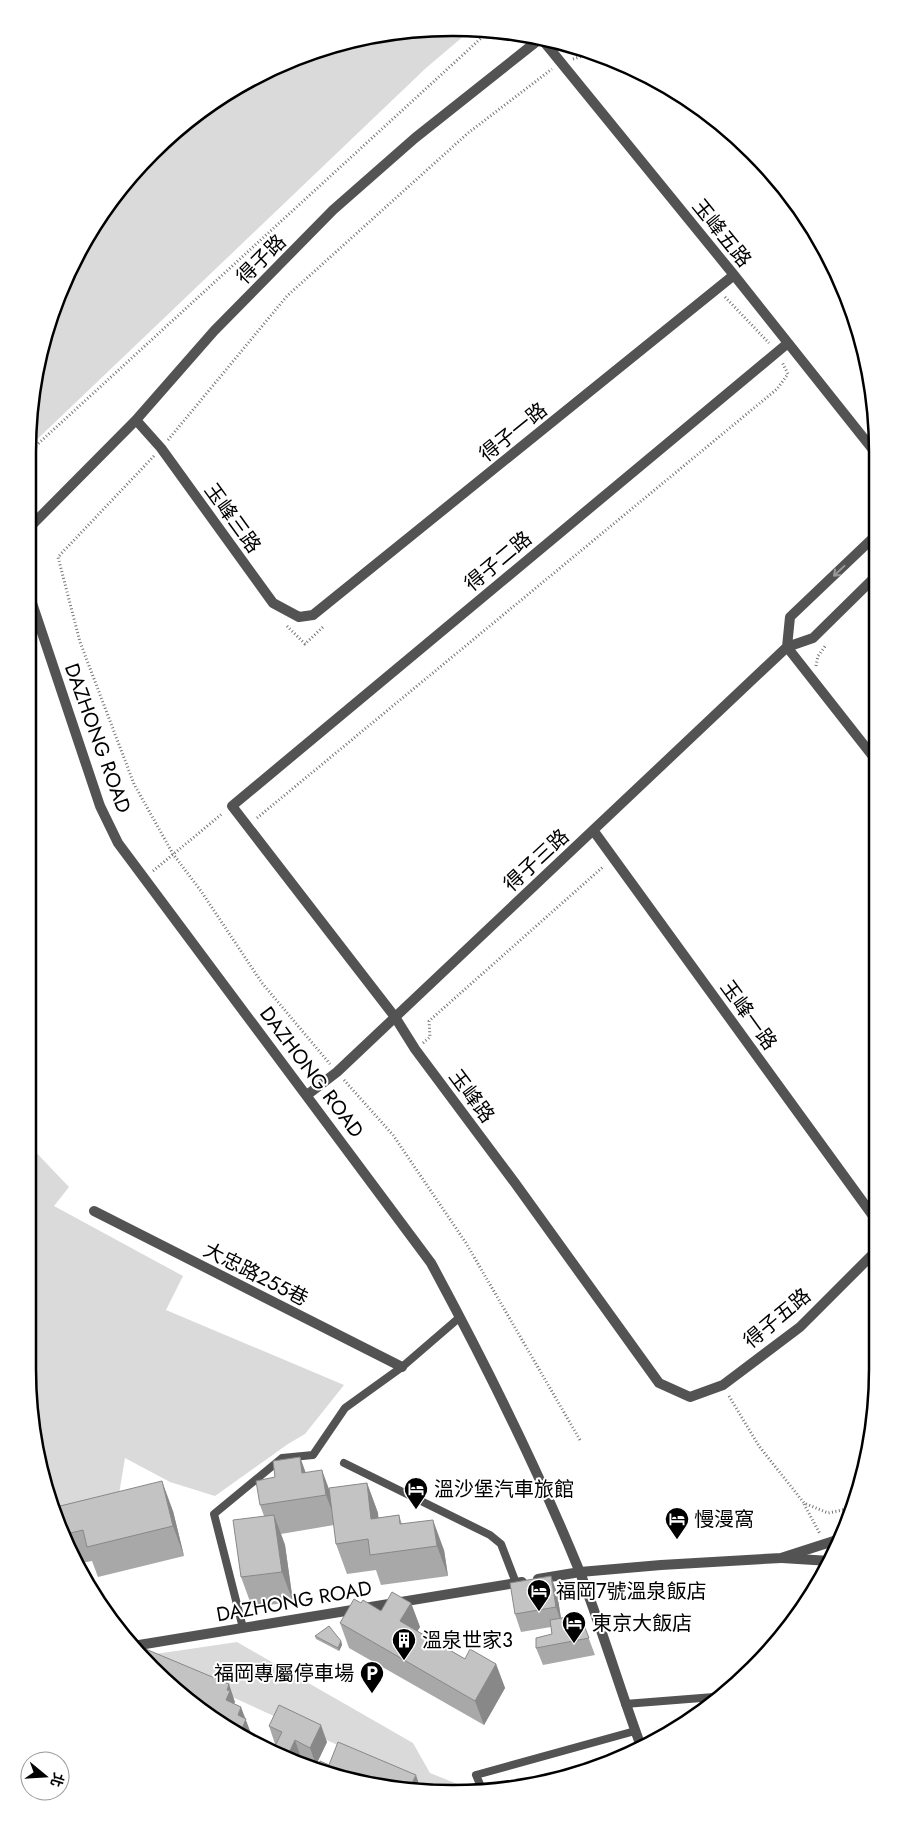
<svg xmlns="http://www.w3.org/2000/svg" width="905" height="1821" font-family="Jost,'Noto Sans TC',sans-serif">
	<rect width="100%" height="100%" fill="#fff"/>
	<!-- green -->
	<path fill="#dadada" d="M472 29 426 68 28 448V425L42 343 71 265 115 194 172 133 240 85 316 50 397 31Z
		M28 1144 69 1187 54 1206 183 1276 166 1310 344 1385 305 1434 288 1444 215 1496 170 1482 125 1458 118 1500 56 1516 50 1505 28 1368Z
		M237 1642 413 1743 430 1773 460 1785 454 1788 430 1787 142 1656Z"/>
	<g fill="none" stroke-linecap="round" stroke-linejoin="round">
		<!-- path -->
		<path stroke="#757575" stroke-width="3" stroke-dasharray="1 2.5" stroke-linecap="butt" d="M573 59 592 53
			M725 297 769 343
			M168 440 287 296 468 133 552 69
			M28 453 490 30
			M154 456 58 557 80 642 134 784 173 854 201 891 262 983 330 1064
			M287 626 305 644 323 627
			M816 666 818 656 826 645
			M257 818 777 389 788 374 782 362
			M153 871 223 813
			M423 1043 430 1037 429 1021 604 866
			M344 1080 393 1135 466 1243 580 1440
			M729 1396 759 1446 804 1503 828 1513 852 1508
			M804 1504 820 1534"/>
		<!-- service -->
		<path stroke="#535353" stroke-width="8" d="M344 1463 490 1535 501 1544 516 1583
			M243 1628 214 1514 282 1458 313 1455 345 1408 402 1367 460 1317
			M625 1704 714 1697
			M482 1789 476 1775 635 1731"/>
		<!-- minor -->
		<path stroke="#535353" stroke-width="10" d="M541 38 734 275 874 451
			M788 343 232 806 395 1017 415 1049 515 1183 659 1383 690 1397 723 1385 800 1327 876 1251
			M136 420 161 448 273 603 299 617 313 615 734 275
			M28 529 136 420 214 331 333 210 415 138 541 38
			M787 647 790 617 874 537
			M787 647 875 759
			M593 830 876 1220
			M307 1095 337 1072 787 647 813 638 874 578
			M94 1211 402 1367
			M782 1558 830 1561"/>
		<!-- tertiary -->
		<path stroke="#535353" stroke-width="10" d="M28 591 100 806 118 843 431 1263C485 1363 536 1465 579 1570 602 1628 620 1690 642 1749
			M538 1579 580 1572 661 1565 781 1558 840 1539
			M133 1646 522 1582"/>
	</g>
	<!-- wall -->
	<path fill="#a8a8a8" d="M300 1457 305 1472 330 1491 367 1483 378 1513V1518L399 1515 402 1524 444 1550 448 1576 381 1585 376 1570 347 1574 336 1544 334 1525 281 1534 285 1545 293 1602 252 1607 241 1577 264 1516 260 1505 275 1477Z
		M52 1508 173 1511 184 1556 98 1577 92 1561 81 1563Z
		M557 1593 561 1618 580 1615 595 1655 543 1665 536 1648 552 1634 551 1627 521 1632 515 1614Z
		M361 1603 381 1611 411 1603 420 1627 417 1631 465 1659 496 1664 505 1688 484 1725 349 1648 340 1623Z
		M315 1636 341 1641 342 1645 339 1651 316 1639Z
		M269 1726 327 1742 316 1765 301 1758 300 1759 276 1750 275 1746 276 1744H275Z"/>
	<!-- shaded-wall -->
	<path fill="#888" d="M300 1457 311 1487 302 1473Z
		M322 1470 333 1500 337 1525 326 1495Z
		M162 1481 173 1511 184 1556 173 1526Z
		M367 1483 378 1513 382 1549 371 1519Z
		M274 1515 285 1545 293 1602 282 1572Z
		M433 1520 444 1550 448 1576 437 1546Z
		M551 1576 557 1593 562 1625 556 1607Z
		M411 1603 420 1627 409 1645 400 1621Z
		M341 1641 342 1645 339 1651 338 1648Z
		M496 1664 505 1688 484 1725 475 1701Z
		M229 1684 235 1702 234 1704 226 1700 227 1690Z
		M241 1707 252 1736 251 1741 239 1736 238 1715Z
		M321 1725 327 1742 316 1765 310 1748Z
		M295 1740 301 1758 300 1759 289 1755V1753Z
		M416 1775 420 1787H410Z"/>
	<!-- building -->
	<path fill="#c3c3c3" stroke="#888" d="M300 1457 302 1473 322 1470 326 1495 260 1505 256 1481 275 1477 273 1461Z
		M162 1481 173 1526 87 1547 83 1530 66 1534 52 1508Z
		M367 1483 371 1519 399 1515 400 1524 433 1520 437 1546 370 1555 368 1539 336 1544 329 1488Z
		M274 1515 282 1572 241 1577 233 1520Z
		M551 1576 556 1607 515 1614 510 1583Z
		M392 1592 411 1603 400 1621 465 1659 470 1649 496 1664 475 1701 340 1623 354 1599 361 1603 363 1600 381 1611Z
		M580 1615 589 1638 536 1648V1638L552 1634 550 1620Z
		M329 1626 341 1641 338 1648 315 1636Z
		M136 1645 229 1684 227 1690 230 1691 226 1700 241 1707 238 1715 246 1719 239 1736 172 1688 135 1648Z
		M279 1705 321 1725 310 1748 295 1740 289 1753 275 1746 282 1732 269 1726Z
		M338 1742 416 1775 410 1787 369 1785 318 1766 320 1761 329 1765Z"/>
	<!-- one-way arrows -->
	<defs><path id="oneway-shaft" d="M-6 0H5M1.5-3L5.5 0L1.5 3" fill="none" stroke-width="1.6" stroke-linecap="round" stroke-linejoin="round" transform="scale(1.25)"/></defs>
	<use stroke="#989898" href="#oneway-shaft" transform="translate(839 571) rotate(137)"/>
	<!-- icons -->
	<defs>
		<g id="hotel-pin" transform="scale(1.25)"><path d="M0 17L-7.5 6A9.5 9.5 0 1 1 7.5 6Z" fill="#000" stroke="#fff"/><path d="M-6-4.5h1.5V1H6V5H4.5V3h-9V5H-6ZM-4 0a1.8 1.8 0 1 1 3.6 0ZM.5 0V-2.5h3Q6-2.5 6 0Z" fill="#fff"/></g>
		<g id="building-pin" transform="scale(1.25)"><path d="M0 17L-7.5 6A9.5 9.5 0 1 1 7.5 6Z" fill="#000" stroke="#fff"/><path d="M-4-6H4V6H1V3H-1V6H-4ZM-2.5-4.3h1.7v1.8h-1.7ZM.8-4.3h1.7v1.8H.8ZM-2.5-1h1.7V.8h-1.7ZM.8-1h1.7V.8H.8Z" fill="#fff"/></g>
		<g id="parking-pin" transform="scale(1.25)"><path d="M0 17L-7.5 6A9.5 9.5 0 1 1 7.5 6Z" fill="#000" stroke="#fff"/><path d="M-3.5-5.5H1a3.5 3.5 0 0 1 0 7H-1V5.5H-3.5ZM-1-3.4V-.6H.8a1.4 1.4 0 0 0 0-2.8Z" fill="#fff"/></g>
	</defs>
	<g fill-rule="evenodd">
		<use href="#hotel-pin" x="416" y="1489"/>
		<use href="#hotel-pin" x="677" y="1519"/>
		<use href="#hotel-pin" x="539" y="1591"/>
		<use href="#hotel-pin" x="574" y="1623"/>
		<use href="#building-pin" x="404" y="1640"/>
		<use href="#parking-pin" x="372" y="1673"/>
	</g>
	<g text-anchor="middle" stroke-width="4" stroke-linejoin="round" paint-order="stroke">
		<!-- street labels -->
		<g font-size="20" fill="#000" stroke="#fff">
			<text transform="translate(722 233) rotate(51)" y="7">玉峰五路</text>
			<text transform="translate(261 259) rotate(-45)" y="7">得子路</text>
			<text transform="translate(513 432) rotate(-39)" y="7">得子一路</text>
			<text transform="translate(233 518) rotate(54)" y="7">玉峰三路</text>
			<text transform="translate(498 561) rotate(-40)" y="7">得子二路</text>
			<text transform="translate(98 738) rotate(70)" y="7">DAZHONG ROAD</text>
			<text transform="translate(536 860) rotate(-43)" y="7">得子三路</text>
			<text transform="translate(749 1015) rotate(54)" y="7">玉峰一路</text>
			<text transform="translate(312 1072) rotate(53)" y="7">DAZHONG ROAD</text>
			<text transform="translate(472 1096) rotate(53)" y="7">玉峰路</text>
			<text transform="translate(256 1274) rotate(27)" y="7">大忠路255巷</text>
			<text transform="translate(777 1318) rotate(-40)" y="7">得子五路</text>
			<text transform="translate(294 1601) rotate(-10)" y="7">DAZHONG ROAD</text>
		</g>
		<!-- poi labels -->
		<g font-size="20" fill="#000" stroke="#fff" text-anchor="start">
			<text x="434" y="1496">溫沙堡汽車旅館</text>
			<text x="694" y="1526">慢漫窩</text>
			<text x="556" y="1598">福岡7號溫泉飯店</text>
			<text x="592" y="1630">東京大飯店</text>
			<text x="422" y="1647">溫泉世家3</text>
			<text x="354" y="1680" text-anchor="end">福岡專屬停車場</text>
		</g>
	</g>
	<!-- crop -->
	<path d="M0 0H905V1821H0ZM452 36H453A416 416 0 0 1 869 452V1369A416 416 0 0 1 453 1785H452A416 416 0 0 1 36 1369V452A416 416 0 0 1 452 36Z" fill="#fff" fill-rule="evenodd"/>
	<path fill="none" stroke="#000" stroke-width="2.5" d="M452 36H453A416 416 0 0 1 869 452V1369A416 416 0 0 1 453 1785H452A416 416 0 0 1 36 1369V452A416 416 0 0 1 452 36Z"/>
	<!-- north arrow -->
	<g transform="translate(45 1776) rotate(108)"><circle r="24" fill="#ffffff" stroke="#999999"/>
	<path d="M0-4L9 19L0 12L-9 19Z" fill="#000000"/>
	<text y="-8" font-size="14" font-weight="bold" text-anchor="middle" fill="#000000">北</text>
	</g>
</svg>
